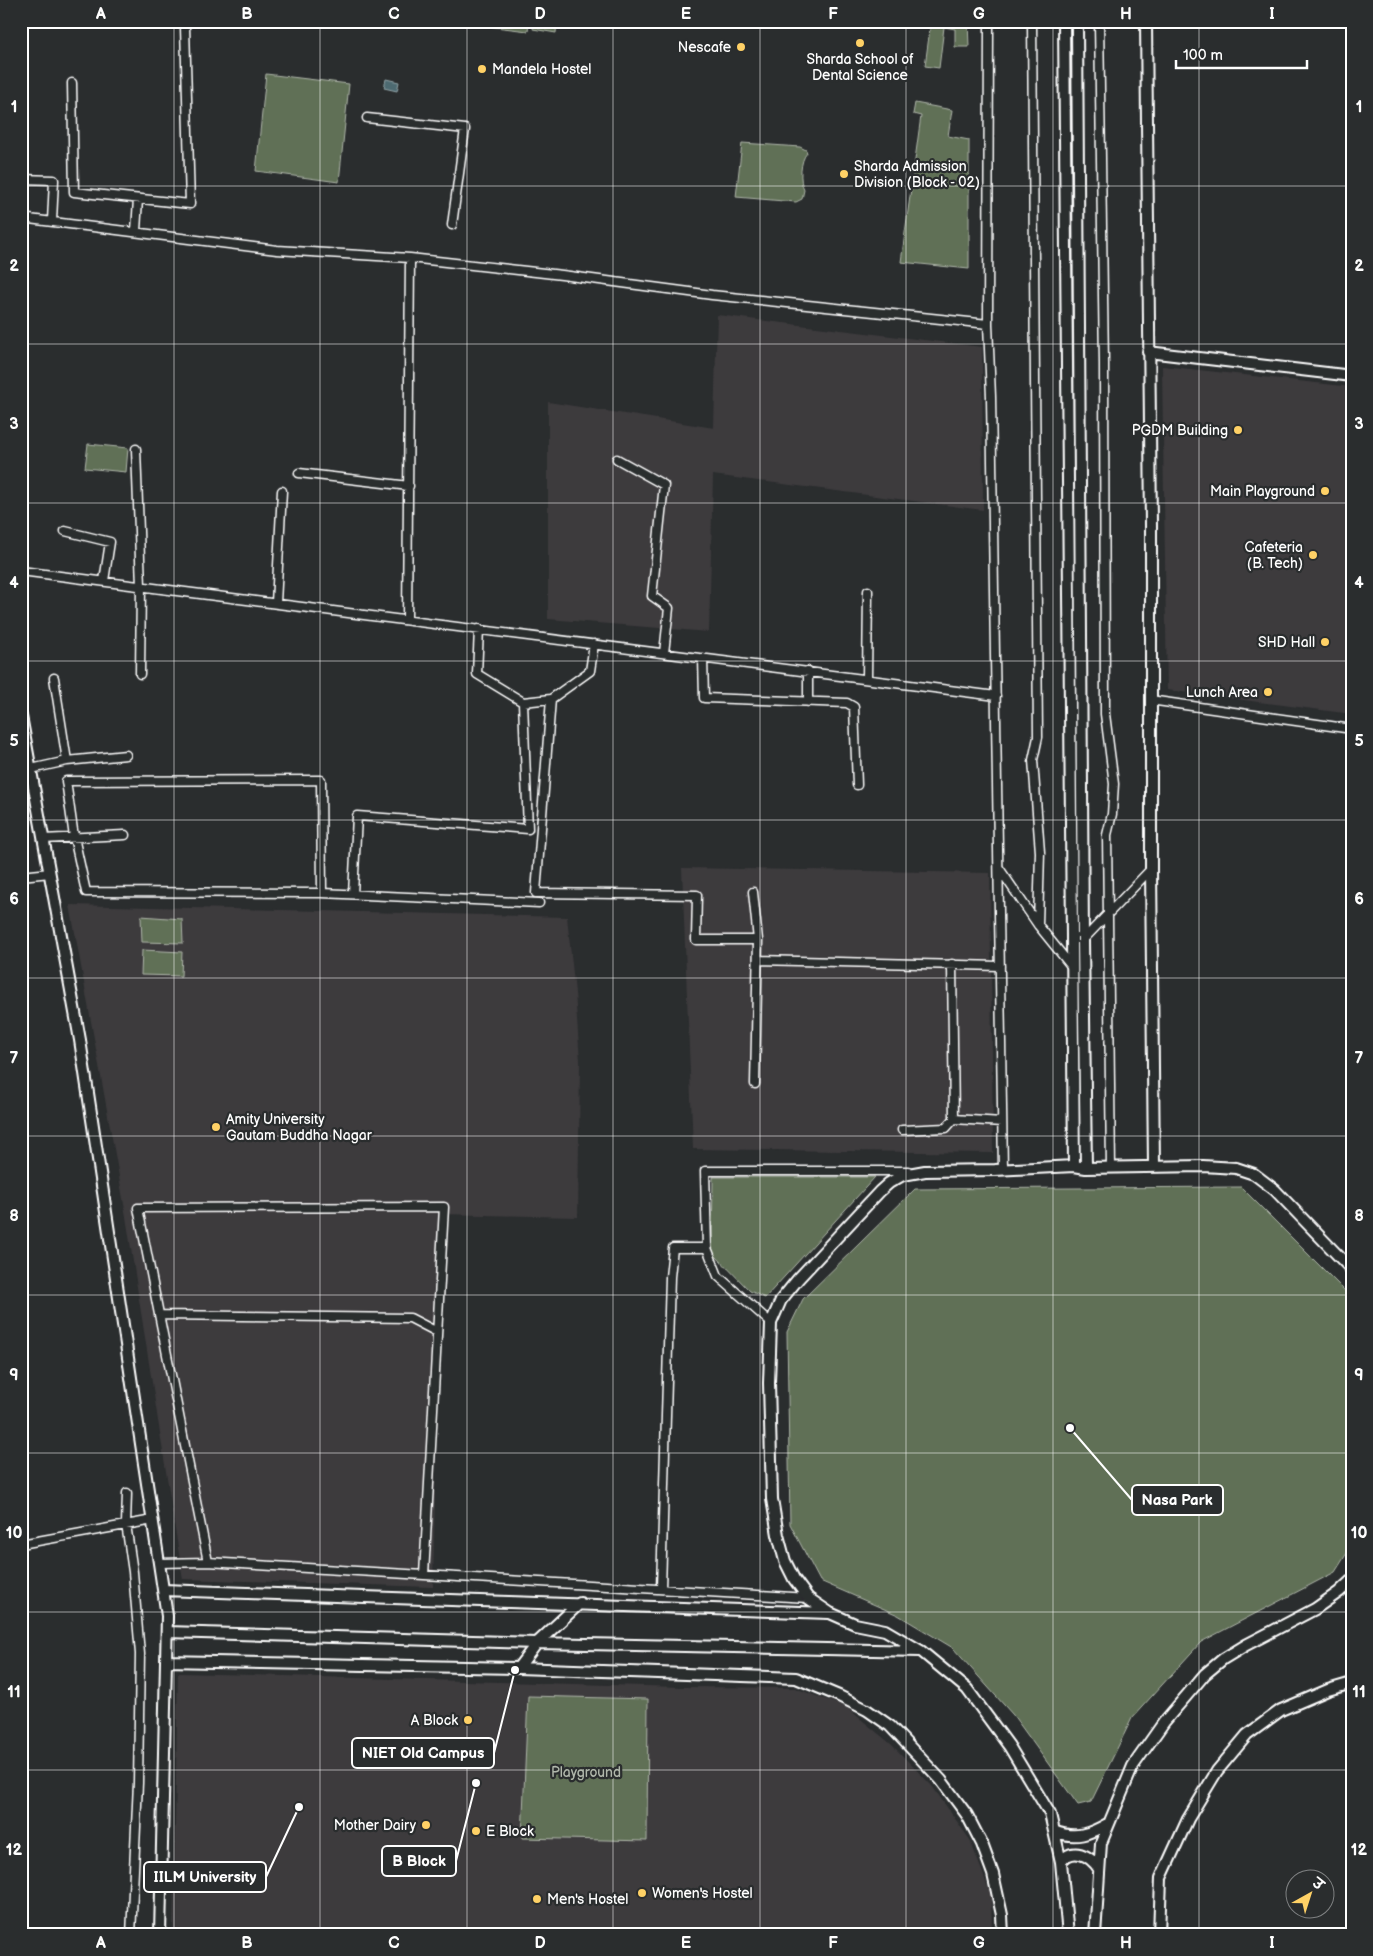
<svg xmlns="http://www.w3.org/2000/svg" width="1373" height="1956" font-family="'Balsamiq Sans','Playpen Sans Deva',sans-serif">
	<rect width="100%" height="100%" fill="#2a2d2e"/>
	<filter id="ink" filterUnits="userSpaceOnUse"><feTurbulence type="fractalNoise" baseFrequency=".02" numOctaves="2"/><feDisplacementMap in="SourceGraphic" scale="10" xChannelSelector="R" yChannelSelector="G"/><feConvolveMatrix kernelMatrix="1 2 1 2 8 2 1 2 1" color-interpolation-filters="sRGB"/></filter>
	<g filter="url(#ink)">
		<!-- built -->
		<path fill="#3e3b3e" d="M717 315 982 347 983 510 713 475 709 632 548 619V402L714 428Z
			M1162 366 1352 387V714L1167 690Z
			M682 868 990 873 993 1153 693 1149Z
			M70 905 567 917 575 993 580 1061 578 1217 441 1214 433 1587 183 1579 124 1204Z
			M178 1673 680 1687 795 1688 846 1707 891 1744 932 1786 970 1840 991 1895 992 1935H173Z"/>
		<!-- green -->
		<path fill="#606f57" stroke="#b0b7ab" d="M446 21H529L528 31Z
			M534 21H557L556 33 533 29Z
			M931 21H968L969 47H955V29L944 27 939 68 925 66Z
			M266 74 349 84 339 182 256 171Z
			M915 103 952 110 948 136 969 140V269L901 262 921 116 913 114Z
			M742 143 800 147 806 150 807 153C800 160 799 181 804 190L802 199 796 202 736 197Z
			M88 444 128 448 126 472 85 468Z
			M141 916 182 919 183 943 142 942Z
			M142 950 182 952 181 976 141 975Z
			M713 1177H875L765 1298 750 1291 712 1252Z
			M1241 1187 1352 1298V1545L1335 1572 1201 1642 1132 1718 1091 1802 1078 1805 1013 1715 953 1648 898 1615 820 1581 790 1524 787 1332 803 1299 915 1189Z
			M528 1696 648 1699 647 1841 522 1838Z"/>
		<!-- water -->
		<path fill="#4d6a71" stroke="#94a6aa" d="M386 79 399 82 397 91 384 88Z"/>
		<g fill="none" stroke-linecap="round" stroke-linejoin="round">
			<!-- minor casing -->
			<g stroke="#fff" stroke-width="11">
				<path id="minor" d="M989 21 988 324 991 397 1003 1170
					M1032 21 1038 737 1033 760 1040 852 1038 925
					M1099 21 1104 364 1105 714 1114 784 1112 814 1107 835 1111 1168
					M72 83 74 192 190 204 185 27
					M367 118 465 129 452 225
					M21 179 54 180 52 221
					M21 218 277 250 410 258 562 275 712 295 988 324
					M136 231 138 199
					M136 449 141 586 140 674
					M617 459 664 485 652 596 669 608 664 653
					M299 473 409 486
					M65 531 110 542 104 581
					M21 571 996 696
					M276 603 282 491
					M407 620 410 258
					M479 629 477 674 523 702 551 699 590 671 594 644
					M703 658 704 698 847 703 854 707 857 785
					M54 678 67 761
					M867 679 868 591
					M551 699 536 893 697 895 696 940H758L755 1084
					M1150 700 1352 729
					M808 702V671
					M31 769 67 761 126 755
					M43 839 125 835
					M999 868 1038 925 1072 967
					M21 876 50 873
					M753 892 758 940
					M322 893 321 780 66 781 74 837 86 892 322 893 539 903
					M353 894 357 816 528 829 523 702
					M1083 940 1151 869
					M758 960 1000 966
					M952 964 954 1119
					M902 1130 946 1128 954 1119 1002 1122
					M160 1315 410 1318 437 1332
					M771 1323 718 1276 707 1248 705 1171H908
					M127 1493 126 1524 133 1572 140 1654 138 1783 131 1935
					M21 1544 153 1520
					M208 1562 138 1208 444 1207 424 1575
					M159 1563 208 1562 808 1598
					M661 1589 670 1277 673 1248H707"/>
			</g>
			<!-- tertiary casing -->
			<g stroke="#fff" stroke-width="14">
				<path id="tertiary" d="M1064 21 1074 1166
					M1077 21 1083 940 1086 1168
					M1146 21 1151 526V869L1154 1167
					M1148 352 1352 376
					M21 716 80 1040 167 1616 160 1935
					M163 1590 829 1613
					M167 1632 537 1643 920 1651
					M166 1661 518 1668 796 1678 839 1696 867 1710 890 1726 941 1780 967 1815 982 1844 993 1874 1002 1915 1003 1935
					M518 1668 537 1643 580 1603
					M1054 1831C1075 1840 1090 1834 1109 1823
					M1061 1862C1072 1846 1090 1855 1099 1869
					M1068 1935 1061 1862 1050 1814 1009 1746 967 1689 921 1651 885 1630 855 1624 830 1613 808 1598 794 1579 785 1561 778 1535 772 1499 769 1383 771 1323 781 1300 798 1279 880 1191 889 1183 903 1175 925 1171 995 1170 1074 1166 1086 1168 1203 1166 1236 1168 1254 1174 1275 1190 1352 1270
					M1095 1935 1101 1843 1133 1766 1164 1722 1205 1674 1223 1659 1246 1645 1315 1609 1339 1592 1352 1580
					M1159 1935 1161 1878 1188 1819 1217 1771 1247 1735 1281 1710 1328 1690 1352 1683"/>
			</g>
			<!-- minor -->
			<use href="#minor" stroke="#2a2d2e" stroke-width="8"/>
			<!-- tertiary -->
			<use href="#tertiary" stroke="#2a2d2e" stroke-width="10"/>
		</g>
	</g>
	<!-- grid -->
	<path fill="none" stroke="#fff" stroke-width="1" stroke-opacity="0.55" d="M174 21V1935M320 21V1935M467 21V1935M613 21V1935M760 21V1935M906 21V1935M1053 21V1935M1199 21V1935M21 186H1352M21 344H1352M21 503H1352M21 661H1352M21 820H1352M21 978H1352M21 1136H1352M21 1295H1352M21 1453H1352M21 1612H1352M21 1770H1352"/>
	<!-- markers -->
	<g fill="#ffd166" stroke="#2a2d2e" stroke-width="2">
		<circle cx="860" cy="43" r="5"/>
		<circle cx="741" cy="47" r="5"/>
		<circle cx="482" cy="69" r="5"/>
		<circle cx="844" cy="174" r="5"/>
		<circle cx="1238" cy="430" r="5"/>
		<circle cx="1325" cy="491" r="5"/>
		<circle cx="1313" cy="555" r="5"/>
		<circle cx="1325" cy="642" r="5"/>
		<circle cx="1268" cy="692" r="5"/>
		<circle cx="216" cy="1127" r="5"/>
		<circle cx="468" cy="1720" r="5"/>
		<circle cx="426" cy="1825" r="5"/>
		<circle cx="476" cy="1831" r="5"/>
		<circle cx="642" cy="1893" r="5"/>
		<circle cx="537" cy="1899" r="5"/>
	</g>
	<g text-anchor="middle" stroke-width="4.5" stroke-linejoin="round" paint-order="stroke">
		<!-- poi labels -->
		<g font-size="14" fill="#fff" stroke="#2a2d2e" text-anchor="end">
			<text x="731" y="52">Nescafe</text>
			<text x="860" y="64" text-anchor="middle">Sharda School of<tspan x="860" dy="16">Dental Science</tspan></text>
			<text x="492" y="74" text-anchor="start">Mandela Hostel</text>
			<text x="854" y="171" text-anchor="start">Sharda Admission<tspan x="854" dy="16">Division (Block - 02)</tspan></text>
			<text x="1228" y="435">PGDM Building</text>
			<text x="1315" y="496">Main Playground</text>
			<text x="1303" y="552">Cafeteria<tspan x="1303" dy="16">(B. Tech)</tspan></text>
			<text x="1315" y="647">SHD Hall</text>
			<text x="1258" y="697">Lunch Area</text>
			<text x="226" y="1124" text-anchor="start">Amity University<tspan x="226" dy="16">Gautam Buddha Nagar</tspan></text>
			<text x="458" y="1725">A Block</text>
			<text x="416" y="1830">Mother Dairy</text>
			<text x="486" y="1836" text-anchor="start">E Block</text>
			<text x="652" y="1898" text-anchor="start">Women's Hostel</text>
			<text x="547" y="1904" text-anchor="start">Men's Hostel</text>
		</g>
		<!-- park labels -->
		<g font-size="14" fill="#b0b7ab" stroke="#2a2d2e">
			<text x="586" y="1777">Playground</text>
		</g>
	</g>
	<!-- callouts -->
	<path fill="none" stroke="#fff" stroke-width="2" d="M1070 1428L1132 1500M515 1670L494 1753M476 1783L456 1861M299 1807L266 1877"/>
	<g fill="#fff" stroke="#2a2d2e" stroke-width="2">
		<circle cx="1070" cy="1428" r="5"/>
		<circle cx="515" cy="1670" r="5"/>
		<circle cx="476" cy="1783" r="5"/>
		<circle cx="299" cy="1807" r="5"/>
	</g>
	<g fill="#2a2d2e" stroke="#fff" stroke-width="2">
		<rect x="1132" y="1485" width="91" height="30" rx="5"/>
		<rect x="352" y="1738" width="142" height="30" rx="5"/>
		<rect x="382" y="1846" width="74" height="30" rx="5"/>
		<rect x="144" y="1862" width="122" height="30" rx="5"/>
	</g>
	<g font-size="15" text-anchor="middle" font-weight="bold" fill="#fff">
		<text x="1177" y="1505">Nasa Park</text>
		<text x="423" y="1758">NIET Old Campus</text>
		<text x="419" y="1866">B Block</text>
		<text x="205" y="1882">IILM University</text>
	</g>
	<!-- margin -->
	<rect width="1373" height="1956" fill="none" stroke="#2a2d2e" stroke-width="55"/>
	<!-- north arrow -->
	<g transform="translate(1310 1894) rotate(39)"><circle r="24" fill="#2a2d2e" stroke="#7f8182"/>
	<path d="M0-4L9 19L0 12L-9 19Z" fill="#ffd166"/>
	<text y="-8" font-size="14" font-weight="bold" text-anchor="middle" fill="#ffffff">उ</text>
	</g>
	<!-- scale -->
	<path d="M1176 60v8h131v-8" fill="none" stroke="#ffffff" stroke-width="2.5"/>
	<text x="1183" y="60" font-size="15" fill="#ffffff" stroke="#2a2d2e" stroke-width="4" paint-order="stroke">100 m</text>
	<rect x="28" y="28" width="1318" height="1900" fill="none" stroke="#fff" stroke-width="2"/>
	<g font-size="16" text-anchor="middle" font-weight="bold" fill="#fff">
		<text x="101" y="19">A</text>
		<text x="247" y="19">B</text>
		<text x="394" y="19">C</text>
		<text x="540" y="19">D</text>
		<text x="686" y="19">E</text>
		<text x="833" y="19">F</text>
		<text x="979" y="19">G</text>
		<text x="1126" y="19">H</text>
		<text x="1272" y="19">I</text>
		<text x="14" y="112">1</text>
		<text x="1359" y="112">1</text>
		<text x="14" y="271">2</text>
		<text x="1359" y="271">2</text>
		<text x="14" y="429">3</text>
		<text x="1359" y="429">3</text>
		<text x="14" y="588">4</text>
		<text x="1359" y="588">4</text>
		<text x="14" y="746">5</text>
		<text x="1359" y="746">5</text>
		<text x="14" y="904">6</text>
		<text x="1359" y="904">6</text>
		<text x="14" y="1063">7</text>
		<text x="1359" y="1063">7</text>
		<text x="14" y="1221">8</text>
		<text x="1359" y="1221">8</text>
		<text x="14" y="1380">9</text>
		<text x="1359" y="1380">9</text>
		<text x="14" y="1538">10</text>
		<text x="1359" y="1538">10</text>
		<text x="14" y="1697">11</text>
		<text x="1359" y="1697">11</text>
		<text x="14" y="1855">12</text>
		<text x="1359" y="1855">12</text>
		<text x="101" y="1948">A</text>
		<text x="247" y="1948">B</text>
		<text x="394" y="1948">C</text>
		<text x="540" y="1948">D</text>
		<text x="686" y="1948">E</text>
		<text x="833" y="1948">F</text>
		<text x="979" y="1948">G</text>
		<text x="1126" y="1948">H</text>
		<text x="1272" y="1948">I</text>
	</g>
</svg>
